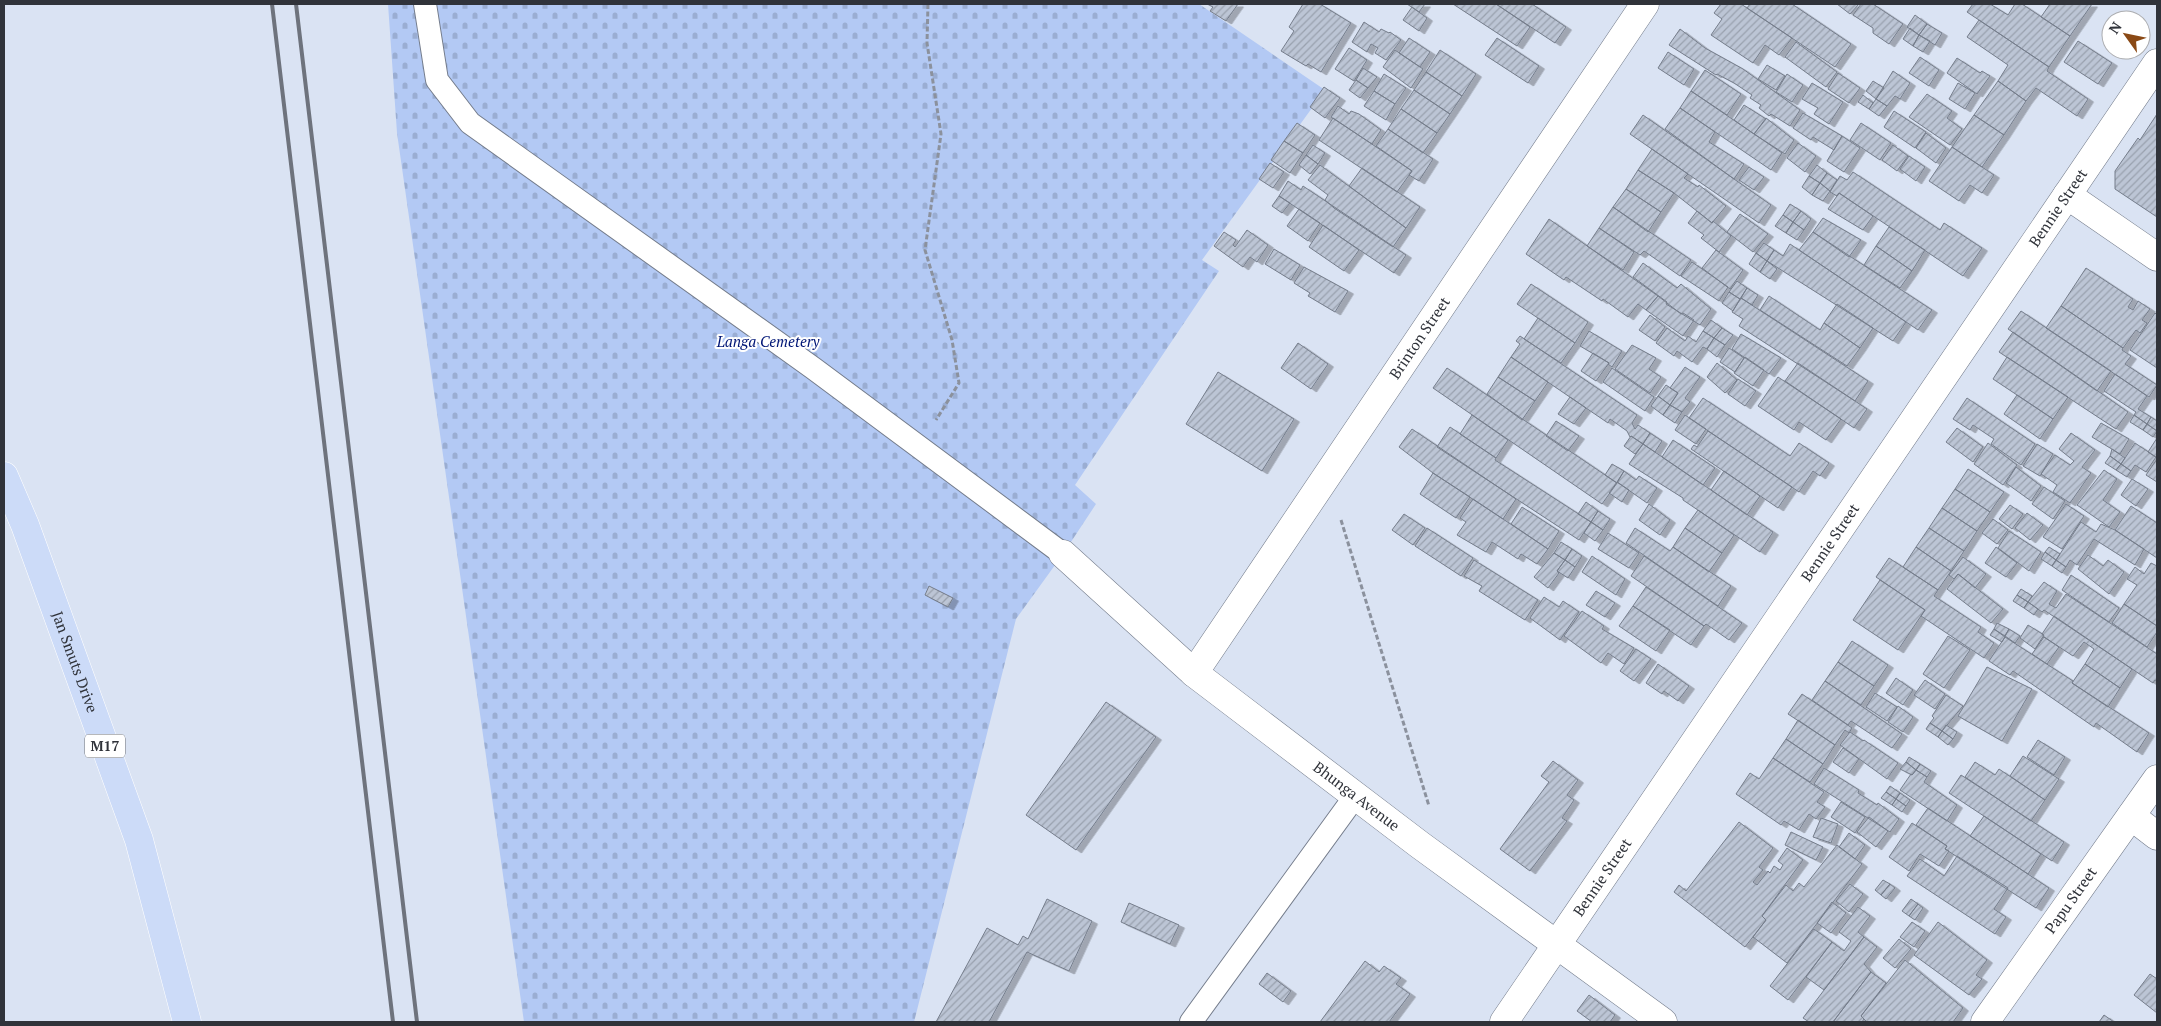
<svg xmlns="http://www.w3.org/2000/svg" width="2161" height="1026" font-family="'PT Serif',serif">
	<defs>
		<pattern id="cemetery-stones" width="16" height="16" patternUnits="userSpaceOnUse" patternTransform="scale(1.25)"><rect width="16" height="16" fill="#b3c9f4"/><path d="M2 7V4a2 2 0 0 1 4 0v3zM10 15v-3a2 2 0 0 1 4 0v3z" fill="#9aadd2"/></pattern>
		<pattern id="building-hatch" width="6" height="6" patternUnits="userSpaceOnUse" patternTransform="scale(1.25)"><rect width="6" height="6" fill="#bcc5d5"/><path d="M-1 1l2-2M0 6l6-6M5 7l2-2" fill="none" stroke="#99a1ae"/></pattern>
		<filter id="shadow"><feDropShadow dx="5.5" dy="3" stdDeviation="0" flood-color="#0004"/></filter>
	</defs>
	<rect width="100%" height="100%" fill="#dae3f3"/>
	<!-- cemetery -->
	<path fill="url(#cemetery-stones)" d="M388 4H1199L1325 90 1202 260 1219 271 1075 485 1096 504 1063 554 1016 619 914 1022H524L397 133Z"/>
	<!-- building -->
	<path fill="url(#building-hatch)" stroke="#757d8b" filter="url(#shadow)" d="M1207 4H1238L1226 21 1210 11 1213 7Z
		M1303 4H1320L1351 23 1321 72 1308 64 1306 66 1281 51 1294 31 1289 27Z
		M1407 4H1425L1419 12Z
		M1453 4H1496L1530 27 1517 46Z
		M1496 4H1532L1566 27 1555 43Z
		M1721 4H1741L1792 38 1779 55 1765 45 1753 63 1711 35 1722 19 1714 13Z
		M1750 4H1792L1851 44 1835 67 1747 8Z
		M1837 4H1859L1850 14Z
		M1861 4H1873L1903 24 1889 44 1873 33V28L1853 15Z
		M1973 4H1990L2008 15 2015 4H2022L2070 36 2049 67 1967 12Z
		M2050 4H2092L2070 36 2041 17Z
		M1412 7 1427 18 1419 31 1403 20Z
		M1915 15 1927 24 1919 35 1907 27Z
		M1979 20 2049 67 2047 71 2088 99 2077 116 2036 88 2026 101 1998 81 2008 65 1967 37Z
		M1364 22 1379 32 1381 29 1389 33 1390 32 1401 40 1386 60 1375 53 1378 48 1371 44 1367 52 1352 42Z
		M1927 24 1942 33 1935 45 1919 35Z
		M1910 28 1919 35 1913 46 1903 39Z
		M1680 29 1705 48 1743 69 1800 110 1790 126 1771 114 1769 116 1759 108 1761 105 1750 98 1752 95 1734 83 1717 74 1716 75 1669 45Z
		M1919 35 1930 41 1923 52 1913 46Z
		M1409 38 1430 52 1420 67 1399 53Z
		M1497 38 1539 66 1528 83 1485 55Z
		M2078 41 2112 63 2098 84 2064 62Z
		M1796 42 1837 72 1826 87 1785 57Z
		M1349 48 1367 60 1354 81 1335 69Z
		M1395 50 1423 69 1411 88 1383 67Z
		M1440 50 1476 74 1462 96 1426 72Z
		M1668 52 1694 69 1684 85 1658 68Z
		M1920 57 1939 70 1929 86 1909 73Z
		M1957 58 1980 73 1982 71 1990 76 1977 94 1947 73Z
		M1767 65 1785 76 1776 90 1758 79Z
		M1363 68 1377 77 1368 88 1356 80Z
		M1705 70 1741 94 1727 115 1691 91Z
		M1893 71 1910 83 1900 99 1895 96 1887 106 1876 99Z
		M1426 72 1462 96 1450 114 1414 90Z
		M1838 73 1860 88 1849 103 1828 89Z
		M1384 74 1406 88 1395 104 1374 91Z
		M1787 74 1803 85 1792 102 1776 92Z
		M1356 80 1368 88 1360 98 1349 90Z
		M1873 81 1884 88 1876 99 1866 91Z
		M1998 81 2026 101 2004 135 1974 115Z
		M1812 83 1843 102 1829 124 1814 114 1818 108 1802 99Z
		M1958 83 1975 93 1965 109 1949 99Z
		M1324 87 1340 98 1325 118 1310 107Z
		M1414 90 1450 114 1437 133 1401 109Z
		M1374 91 1395 104 1386 120 1364 106Z
		M1691 91 1782 153 1771 170 1680 108Z
		M1927 94 1952 111 1947 118 1962 129 1950 145 1909 117Z
		M1863 95 1873 103 1869 109 1858 102Z
		M1876 99 1887 106 1879 116 1869 109Z
		M1744 105 1766 119 1754 134 1734 120Z
		M1338 106 1349 114 1351 111 1359 114 1381 130 1372 144 1331 117Z
		M1680 108 1715 132 1709 142 1744 164 1734 179 1665 129Z
		M1401 109 1437 133 1423 153 1388 129Z
		M1894 111 1926 132 1915 148 1884 127Z
		M1803 113 1842 136 1834 150 1813 137 1811 140 1793 128Z
		M2157 114V217L2115 189V171L2138 138 2140 140Z
		M1643 115 1771 205 1759 223 1630 134Z
		M1974 115 2004 135 1982 167 1952 147Z
		M1333 118 1412 171 1397 192 1319 140Z
		M1766 118 1794 140 1785 154 1754 134Z
		M1297 123 1315 135 1303 153 1284 141Z
		M1861 123 1891 143 1880 160 1850 140Z
		M1388 129 1433 159 1419 181 1409 175 1412 171 1376 146Z
		M1926 133 1946 148 1936 163 1916 148Z
		M1842 136 1860 148 1844 172 1827 161Z
		M1284 141 1303 153 1290 173 1271 160Z
		M1798 143 1816 156 1805 172 1787 158Z
		M1313 145 1325 153 1318 164 1306 155Z
		M1893 145 1908 156 1897 171 1882 160Z
		M1952 147 1994 175 1982 193 1970 185 1959 201 1929 181Z
		M1652 149 1688 174 1684 178 1698 187 1699 185 1726 206 1712 223 1674 193 1638 170Z
		M1306 155 1318 164 1310 174 1299 165Z
		M1909 156 1925 167 1916 181 1900 169Z
		M1270 163 1284 172 1273 188 1259 179Z
		M1320 165 1406 228 1393 247 1334 208 1325 200 1328 195 1308 180Z
		M1817 165 1827 173 1820 183 1809 176Z
		M1749 167 1764 177 1754 190 1739 180Z
		M1362 168 1420 207 1406 228 1349 186Z
		M1638 170 1674 193 1661 212 1626 189Z
		M1853 172 1940 230 1944 223 1982 248 1963 276 1839 193 1837 196 1830 192 1840 176 1847 180Z
		M1827 173 1837 180 1830 191 1820 183Z
		M1809 176 1820 183 1812 195 1802 187Z
		M1288 181 1301 190 1303 186 1406 255 1394 273 1279 196Z
		M1820 183 1830 191 1823 201 1812 195Z
		M1626 189 1661 212 1648 232 1613 207Z
		M1839 193 1873 216 1863 230 1828 209Z
		M1279 196 1290 203 1282 213 1272 206Z
		M1790 204 1801 211 1793 222 1783 215Z
		M1613 207 1691 260 1680 276 1644 251 1640 255 1599 228Z
		M1299 209 1320 223 1308 241 1287 226Z
		M1697 211 1712 223 1713 221 1731 236 1719 252 1701 238 1704 235 1688 223Z
		M1801 211 1811 219 1804 230 1793 222Z
		M1740 214 1768 234 1753 252 1727 232Z
		M1783 215 1793 222 1786 233 1775 226Z
		M1823 218 1861 240 1849 257 1813 232Z
		M1549 219 1658 296 1646 310 1638 304 1628 317 1603 299 1602 301 1566 277 1564 280 1526 254Z
		M1793 222 1804 230 1797 240 1786 233Z
		M1323 225 1359 250 1344 271 1309 247Z
		M1889 227 1925 250 1912 271 1876 246Z
		M1599 228 1634 252 1623 270 1587 246Z
		M1247 230 1268 245 1257 262 1250 257 1243 267 1214 246 1224 232 1236 240 1233 245 1235 247Z
		M1813 232 1932 310 1918 330 1799 250Z
		M1764 243 1774 250 1767 261 1756 253Z
		M1790 244 1906 322 1893 341 1767 261 1774 250 1783 256Z
		M1876 246 1912 271 1900 288 1864 265Z
		M1274 249 1300 265 1291 280 1265 264Z
		M1716 250 1743 270 1730 289 1702 268Z
		M1756 253 1767 261 1760 272 1749 264Z
		M1767 261 1777 269 1770 279 1760 272Z
		M1692 262 1728 287 1719 301 1681 276Z
		M1643 263 1677 288 1681 284 1711 309 1700 325 1666 304 1667 302 1633 277Z
		M1304 267 1348 291 1335 312 1308 296 1310 293 1294 283Z
		M2086 268 2133 299 2128 307 2133 310 2138 301 2150 309 2142 320 2147 323 2140 333 2136 330 2123 348 2061 306Z
		M1737 281 1747 288 1740 299 1729 292Z
		M1531 284 1588 322 1575 343 1517 304Z
		M1747 288 1758 295 1752 305 1741 298Z
		M1729 292 1740 299 1733 311 1722 303Z
		M1658 296 1681 314 1683 313 1694 320 1683 336 1646 310Z
		M1769 296 1820 330 1824 323 1860 348 1847 366 1760 310Z
		M1741 298 1868 381 1855 401 1739 326 1743 319 1732 312Z
		M1837 304 1873 328 1860 348 1824 323Z
		M2061 306 2123 348 2122 350 2131 356 2125 364 2157 385 2149 397 2046 328Z
		M2021 311 2111 371 2097 391 2008 329Z
		M2155 313 2157 315V368L2130 350Z
		M1650 315 1665 327 1655 341 1639 330Z
		M1538 318 1575 343 1561 363 1524 339Z
		M1711 320 1722 328 1714 338 1703 331Z
		M1667 328 1685 341 1688 336 1696 342 1703 331 1714 338 1707 349 1703 347 1692 362 1677 351 1674 356 1656 343Z
		M1722 328 1733 335 1725 345 1714 338Z
		M1589 331 1622 351 1612 367 1608 364 1609 363 1580 346Z
		M2013 332 2128 412 2116 429 1999 352Z
		M1741 334 1781 358 1769 374 1732 349Z
		M1520 336 1637 415 1632 423 1635 429 1638 425 1650 433 1643 444 1631 436 1630 437 1627 431 1610 419 1608 423 1511 357 1520 344 1516 341Z
		M1714 338 1725 345 1717 357 1707 349Z
		M1298 343 1328 364 1311 389 1281 368Z
		M1632 345 1656 358 1649 369 1661 377 1650 393 1615 369Z
		M1729 348 1744 358 1735 372 1720 362Z
		M1593 353 1609 363 1596 381 1581 371Z
		M1511 357 1548 382 1535 401 1498 377Z
		M1745 357 1764 370 1753 386 1734 373Z
		M2007 357 2068 397 2053 419 1993 379Z
		M1717 363 1737 380 1725 393 1707 377Z
		M1798 363 1867 409 1854 428 1785 381Z
		M1685 367 1700 377 1685 398 1690 402 1682 412 1670 405 1678 393 1670 388Z
		M1447 368 1617 483 1602 504 1433 388Z
		M1612 368 1654 397 1645 411 1603 382Z
		M1218 372 1294 419 1262 471 1186 424Z
		M2115 374 2147 396 2138 409 2151 417 2147 424 2134 415 2136 412 2104 391Z
		M1498 377 1535 401 1522 420 1487 394Z
		M1778 377 1841 419 1826 440 1799 422 1794 430 1758 406Z
		M1738 379 1756 391 1745 406 1728 394Z
		M1666 385 1678 393 1670 405 1658 396Z
		M2017 395 2053 419 2040 439 2004 414Z
		M1658 396 1670 405 1663 415 1651 406Z
		M1570 397 1586 408 1574 424 1558 414Z
		M1703 398 1790 456 1799 443 1829 463 1820 476 1813 471 1799 492 1689 418Z
		M1967 398 2035 444 2021 465 1991 444 1994 439 1973 425 1970 430 1953 419Z
		M1670 405 1682 412 1675 423 1663 415Z
		M1472 415 1508 440 1496 458 1460 434Z
		M1685 415 1706 429 1696 444 1675 430Z
		M2134 415 2147 424 2143 430 2130 422Z
		M2151 417 2157 421V431L2147 424Z
		M1556 421 1579 436 1568 451 1546 436Z
		M2101 423 2129 439 2120 454 2092 437Z
		M2147 424 2157 431 2153 437 2143 430Z
		M1450 427 1496 458 1495 460 1591 522 1579 540 1437 447Z
		M1957 428 1983 447 1973 462 1946 442Z
		M1412 429 1516 499 1503 519 1433 473 1399 447Z
		M1708 431 1792 487 1778 508 1691 449 1694 445 1697 447Z
		M1650 433 1662 441 1655 452 1643 444Z
		M2071 433 2095 450 2082 467 2091 473 2070 503 2053 492 2057 485 2041 474 2055 455 2070 465 2074 461 2059 449Z
		M1631 436 1643 444 1635 454 1624 446Z
		M2157 438V458L2148 452Z
		M1673 440 1715 468 1703 485 1662 457Z
		M1988 443 2017 465 2003 485 1974 464Z
		M2135 443 2156 457 2146 472 2135 465 2131 471 2121 464Z
		M1643 444 1773 532 1760 552 1683 500V498L1629 464Z
		M2037 444 2053 454 2040 476 2023 466Z
		M2112 449 2125 458 2121 464 2110 456Z
		M2110 456 2121 464 2116 470 2105 463Z
		M2157 459V482L2146 475Z
		M1612 464 1624 471 1617 483 1605 475Z
		M2121 464 2131 471 2127 477 2116 470Z
		M2016 467 2041 486 2031 501 2006 483Z
		M1968 469 2004 492 1990 512 1955 489Z
		M2104 470 2117 479 2103 500 2120 512 2109 527 2077 505Z
		M1624 471 1636 480 1639 476 1657 488 1647 503 1617 482Z
		M1724 471 1760 496 1747 515 1711 490Z
		M1433 473 1470 497 1456 518 1420 494Z
		M2132 479 2148 489 2136 506 2121 495Z
		M1617 482 1629 490 1622 502 1609 493Z
		M2044 487 2065 501 2053 519 2032 504Z
		M1955 489 1990 512 1977 531 1942 508Z
		M1473 499 1548 549 1537 564 1521 554 1518 559 1492 542 1486 552 1457 535 1466 522 1460 518Z
		M1586 502 1598 511 1591 522 1578 514Z
		M1649 504 1670 520 1660 535 1639 520Z
		M2066 504 2084 516 2062 549 2043 537Z
		M2010 505 2023 514 2012 529 1999 519Z
		M2131 506 2157 523V558L2115 530Z
		M1522 507 1559 531 1548 549 1511 524Z
		M1942 508 1977 531 1964 551 1929 528Z
		M1698 510 1734 535 1722 553 1685 528Z
		M1598 511 1610 519 1603 530 1591 522Z
		M2027 513 2043 525 2030 540 2015 528Z
		M1404 514 1425 528 1413 545 1392 530Z
		M1993 519 2008 530 1997 544 1982 533Z
		M1591 522 1603 530 1595 541 1584 533Z
		M2081 522 2096 532 2101 524 2115 530 2144 549 2135 565 2094 539 2077 565 2070 560 2066 567 2056 560Z
		M1427 528 1473 558 1461 576 1415 546Z
		M1635 528 1670 551 1673 547 1731 586 1718 606 1626 543Z
		M1685 528 1722 553 1709 572 1673 547Z
		M1929 528 1964 551 1951 571 1916 547Z
		M2009 531 2041 552 2029 571 1998 548Z
		M1608 533 1639 553 1629 568 1598 549Z
		M1561 542 1572 549 1565 560 1554 553Z
		M1916 547 1951 571 1938 590 1903 567Z
		M1996 547 2017 563 2006 577 1985 563Z
		M2049 547 2060 554 2056 560 2045 552Z
		M1572 549 1582 556 1575 567 1565 560Z
		M2045 552 2056 560 2052 566 2041 559Z
		M1554 553 1565 560 1557 571 1559 573 1548 588 1534 577Z
		M2088 555 2103 566 2108 560 2124 572 2109 594 2078 569Z
		M1592 556 1625 579 1616 595 1582 572Z
		M1644 556 1742 623 1729 640 1706 624 1704 626 1631 576Z
		M1963 557 1986 574 1975 588 1958 574 1954 579 1949 575Z
		M1889 558 1938 590 1934 596 1981 627 1978 632 1994 643 1984 658 1921 616 1925 610 1876 577Z
		M1474 560 1538 600 1525 620 1479 591 1482 586 1464 576Z
		M1565 560 1575 567 1568 578 1557 571Z
		M2056 560 2066 567 2062 573 2052 566Z
		M2151 563 2157 566V626L2124 604 2137 585 2127 579 2135 567 2144 574Z
		M1958 574 2003 609 1991 623 1947 589Z
		M2071 575 2119 608 2109 622 2062 590Z
		M1880 580 1925 610 1898 650 1853 620Z
		M2044 582 2057 591 2049 604 2056 608 2066 594 2157 654V681L2155 680 2153 683 2044 610 2042 612 2028 602Z
		M929 586 953 598 948 607 925 595Z
		M1646 587 1704 626 1691 645 1633 606Z
		M2021 589 2032 596 2028 602 2017 595Z
		M1596 591 1615 603 1605 617 1586 605Z
		M2017 595 2028 602 2024 608 2013 601Z
		M1544 597 1559 607 1563 601 1579 612 1560 640 1530 618Z
		M2028 602 2038 609 2034 615 2024 608Z
		M2124 604 2157 626V632L2147 647 2112 623Z
		M1633 606 1670 630 1656 651 1619 626Z
		M1582 611 1604 626 1602 629 1634 648 1624 664 1608 653 1601 663 1564 636Z
		M2054 616 2132 669 2120 688 2085 664 2094 649 2084 642 2073 656 2044 637 2042 634Z
		M1997 623 2009 629 2005 636 1994 629Z
		M2028 625 2044 635 2035 649 2020 638Z
		M1994 629 2005 637 2002 642 1990 635Z
		M2009 629 2020 636 2015 643 2005 636Z
		M1948 636 1970 650 1944 688 1923 674Z
		M2005 637 2073 681 2072 683 2149 733 2137 752 2096 723 2094 727 2013 671 2010 675 1989 661Z
		M2044 637 2059 647 2047 664 2032 654Z
		M1852 641 1888 665 1874 686 1838 662Z
		M1636 649 1651 659 1634 681 1620 671Z
		M1838 662 1874 686 1861 705 1825 681Z
		M1658 664 1689 686 1678 701 1664 691 1662 694 1646 683Z
		M2085 664 2120 688 2108 707 2072 683Z
		M1987 667 2032 689 2002 741 1958 716Z
		M1896 678 1913 690 1903 705 1886 693Z
		M1925 680 1945 694 1935 709 1914 695Z
		M1825 681 1902 734 1892 748 1851 721 1848 725 1812 700Z
		M1875 693 1897 707 1887 721 1866 707Z
		M1802 694 1852 728 1849 733 1845 730 1835 745 1788 714Z
		M1946 695 1963 706 1942 731 1930 723 1934 718 1932 716Z
		M1106 702 1156 737 1076 850 1026 815Z
		M1898 706 1913 717 1903 732 1888 722Z
		M1798 720 1835 745 1823 764 1786 739Z
		M1930 723 1942 731 1938 737 1926 729Z
		M1946 725 1957 732 1953 739 1942 731Z
		M1942 731 1953 739 1948 745 1938 737Z
		M1850 732 1863 741 1864 740 1898 763 1887 779 1840 745Z
		M1786 739 1823 764 1810 782 1773 758Z
		M2038 740 2065 757 2054 775 2027 757Z
		M1843 748 1859 759 1849 773 1833 762Z
		M2023 756 2059 779 2045 800 2010 776Z
		M1909 757 1920 764 1916 770 1906 762Z
		M1773 758 1824 792 1817 802 1825 807 1816 819 1809 814 1799 830 1784 821 1781 825 1736 794 1750 773 1759 779Z
		M1553 761 1578 780 1567 795 1574 800 1562 818 1567 821 1530 871 1500 849 1549 782 1541 776Z
		M1906 762 1916 770 1912 775 1900 769Z
		M1975 762 1995 775 1999 769 2045 800 2031 821 1965 777Z
		M1920 764 1931 771 1927 777 1916 770Z
		M1824 768 1859 790 1858 793 1877 805 1878 803 1899 819 1890 832 1814 784Z
		M1916 770 1927 777 1924 782 1957 805 1947 821 1900 790 1911 774 1912 775Z
		M1961 775 2064 842 2052 861 1949 793Z
		M1890 786 1900 793 1896 799 1886 792Z
		M1886 792 1896 799 1892 805 1881 798Z
		M1900 793 1910 800 1906 806 1896 799Z
		M1896 799 1906 806 1902 812 1892 805Z
		M1841 802 1865 817 1855 833 1831 817Z
		M1928 808 2049 888 2036 908 1945 849 1947 846 1916 825Z
		M1984 816 2041 854 2028 874 1970 836Z
		M1869 817 1888 831 1876 847 1857 832Z
		M1821 818 1838 824 1831 843 1813 837Z
		M1739 822 1773 848 1759 867 1763 870 1753 882 1757 885 1768 871 1770 873 1774 866 1780 870 1783 865 1778 861 1787 848 1803 860 1762 916 1766 920 1745 947 1674 892 1679 885 1686 891Z
		M1912 823 1947 846 1945 849 1949 851 1939 866 1920 854 1909 871 1889 857Z
		M1791 832 1823 847 1816 860 1785 845Z
		M1849 833 1865 845 1855 859 1839 847Z
		M1837 845 1862 864 1787 963 1753 937 1766 920 1762 916 1786 885 1793 891 1799 883 1804 887Z
		M1957 856 2008 888 1994 909 2006 917 1995 934 1907 876 1920 859 1944 876Z
		M1883 880 1890 884 1881 895 1875 890Z
		M1850 884 1863 894 1849 912 1836 901Z
		M1890 884 1895 888 1886 899 1881 895Z
		M1047 899 1092 921 1069 971 1027 952 989 1022H936L987 928 1018 945 1023 936 1028 939Z
		M1911 899 1918 904 1909 916 1902 911Z
		M1832 902 1846 913 1831 933 1817 923Z
		M1129 903 1179 925 1170 944 1121 922Z
		M1918 904 1923 908 1915 920 1909 916Z
		M1858 907 1870 916 1858 932 1864 937 1824 990 1806 977 1832 942 1844 951 1851 941 1839 932Z
		M1912 922 1925 931 1914 947 1900 937Z
		M1938 922 1987 960 1976 975 1982 979 1969 995 1914 955Z
		M1814 929 1832 942 1788 1000 1770 986Z
		M1864 937 1877 947 1864 964 1871 972 1833 1022H1809L1803 1018Z
		M1899 939 1911 949 1895 968 1883 958Z
		M1905 960 1963 1008 1953 1022H1867L1861 1016Z
		M1365 961 1379 972 1384 966 1401 978 1396 984 1410 994 1389 1022H1320Z
		M1871 972 1886 983 1861 1016 1864 1019 1862 1022H1833Z
		M1267 973 1291 991 1283 1002 1259 984Z
		M2150 974 2157 979V1013L2134 995Z
		M1589 995 1615 1015 1610 1022H1592L1577 1011Z
		M2104 1015 2114 1022H2099Z"/>
	<g fill="none" stroke-linecap="round" stroke-linejoin="round">
		<!-- service casing -->
		<g stroke="#747c8b" stroke-width="24">
			<path id="service" d="M425 4 437 80 470 123 813 368 1063 554
				M1191 1022 1356 795"/>
		</g>
		<!-- minor casing -->
		<g stroke="#747c8b" stroke-width="29">
			<g id="minor">
				<path d="M2067 195 2157 257"/>
				<path id="s1" d="M1063 554 1194 673 1420 845 1663 1022"/>
				<path id="s2" d="M1194 673 1645 4"/>
				<path d="M2131 816 2157 836"/>
				<path id="s3" d="M1504 1022 2157 63"/>
				<path id="s4" d="M1985 1022 2157 779"/>
			</g>
		</g>
		<!-- primary casing -->
		<g stroke="#fff" stroke-width="29">
			<g id="primary">
				<path id="s5" d="M4 476 25 525 139 840 187 1022"/>
			</g>
		</g>
		<!-- path -->
		<path stroke="#8b919d" stroke-width="3" stroke-dasharray="5 2.5" stroke-linecap="butt" d="M928 4 927 43 941 134 925 250 952 340 959 383 936 420
			M1341 520 1429 806"/>
		<!-- service -->
		<use href="#service" stroke="#fff" stroke-width="22"/>
		<!-- minor -->
		<use href="#minor" stroke="#fff" stroke-width="28"/>
		<!-- primary -->
		<use href="#primary" stroke="#ccdbf8" stroke-width="28"/>
		<!-- rail -->
		<path stroke="#6e737d" stroke-width="4" d="M272 4 393 1022
			M296 4 417 1022"/>
	</g>
	<g text-anchor="middle" stroke-width="4" stroke-linejoin="round" paint-order="stroke">
		<!-- shield labels -->
		<rect fill="#fff" stroke="#6e7075" stroke-width="1" x="85" y="734.5" width="40" height="23" rx="4"/>
		<g font-size="14" font-weight="bold" fill="#30333a">
			<text x="105" y="751">M17</text>
		</g>
		<!-- street labels -->
		<g font-size="15" fill="#30333a" stroke="#fff">
			<text dy="5" stroke="none"><textPath href="#s3" startOffset="985">Bennie Street</textPath></text>
			<text dy="5" stroke="none"><textPath href="#s2" startOffset="404">Brinton Street</textPath></text>
			<text dy="5" stroke="none"><textPath href="#s3" startOffset="580">Bennie Street</textPath></text>
			<text dy="5" stroke="none"><textPath href="#s5" startOffset="199">Jan Smuts Drive</textPath></text>
			<text dy="5" stroke="none"><textPath href="#s1" startOffset="381">Bhunga Avenue</textPath></text>
			<text dy="5" stroke="none"><textPath href="#s3" startOffset="175">Bennie Street</textPath></text>
			<text dy="5" stroke="none"><textPath href="#s4" startOffset="149">Papu Street</textPath></text>
		</g>
		<!-- park labels -->
		<g font-size="15" font-style="italic" fill="#001676" stroke="#fff">
			<text x="768" y="347">Langa Cemetery</text>
		</g>
	</g>
	<!-- border -->
	<rect width="2161" height="1026" fill="none" stroke="#30333a" stroke-width="10"/>
	<!-- north arrow -->
	<g transform="translate(2126 35) rotate(303)"><circle r="24" fill="#ffffff" stroke="#acadb0"/>
	<path d="M0-4L9 19L0 12L-9 19Z" fill="#8a4915"/>
	<text y="-8" font-size="14" font-weight="bold" text-anchor="middle" fill="#30333a">N</text>
	</g>
</svg>
